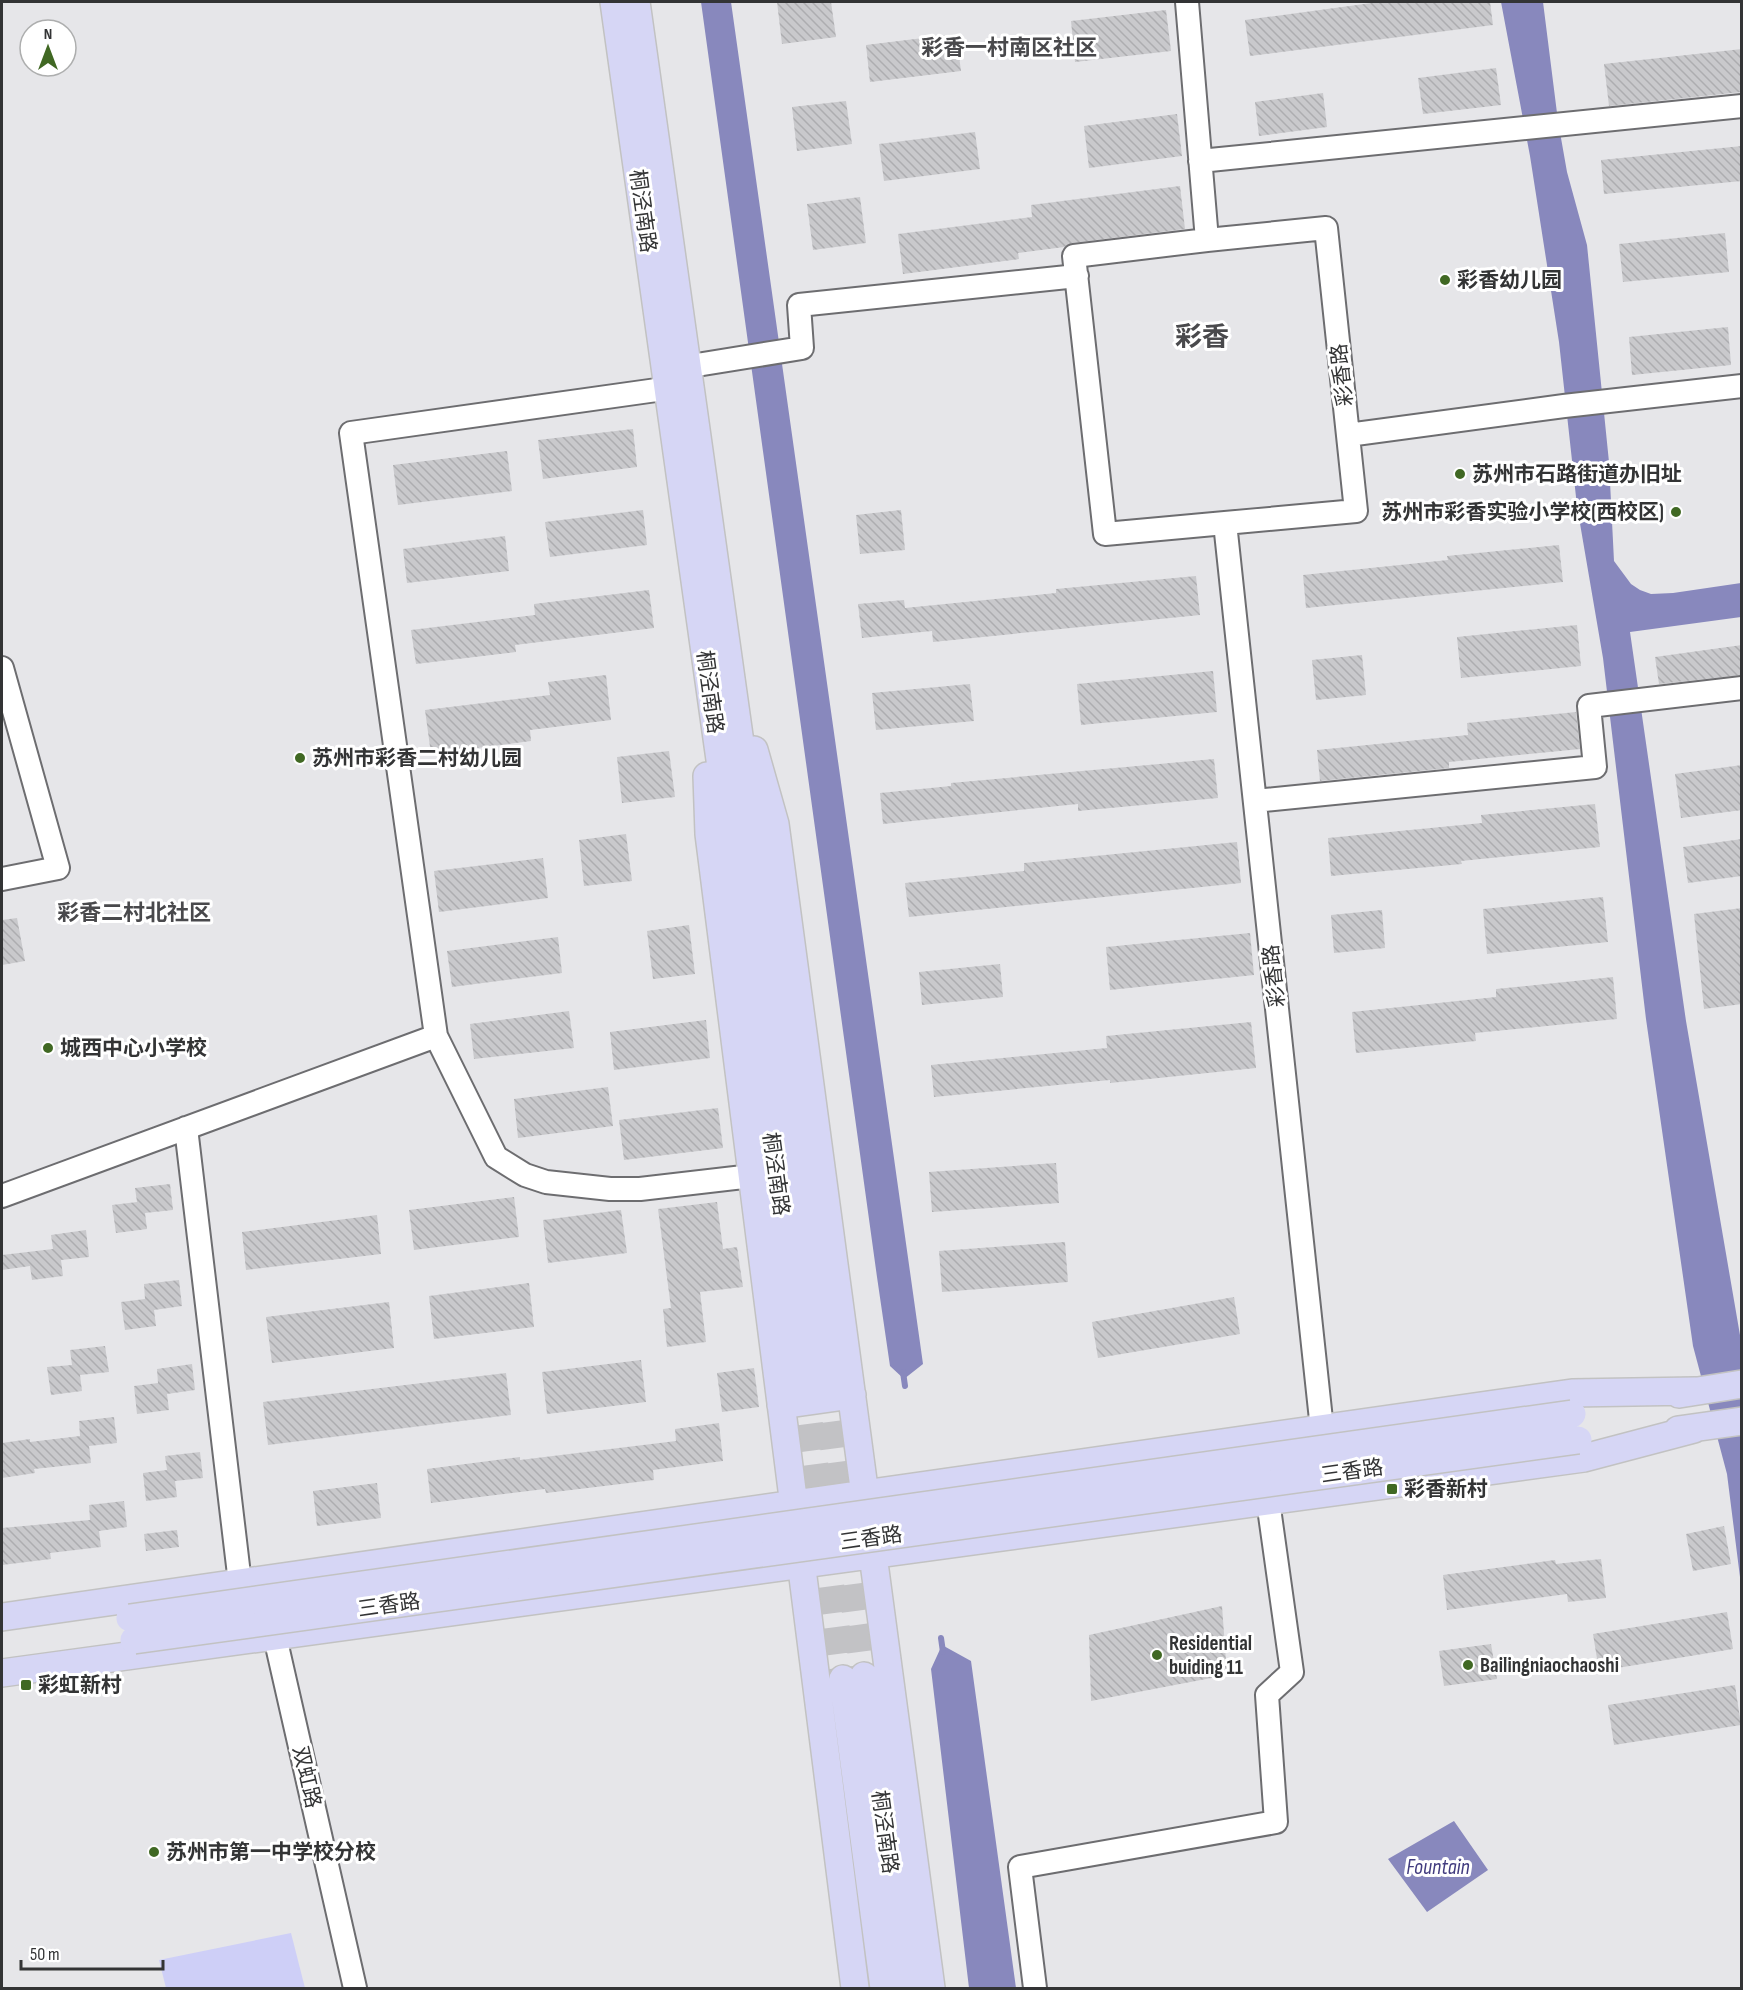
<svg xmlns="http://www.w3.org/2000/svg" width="1743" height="1990" font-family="'Sofia Sans Condensed','Noto Sans SC',sans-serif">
	<defs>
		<pattern id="building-back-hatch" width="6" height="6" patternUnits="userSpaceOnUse" patternTransform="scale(1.5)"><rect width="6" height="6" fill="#c9c9cc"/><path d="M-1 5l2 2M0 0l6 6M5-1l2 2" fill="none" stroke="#adadb0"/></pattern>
	</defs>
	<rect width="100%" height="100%" fill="#e6e6e9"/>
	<!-- pitch -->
	<path fill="#cecff7" d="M291 1933 305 1988H166L159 1960Z"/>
	<!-- water -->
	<path fill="#8888bd" d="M701 2H731L923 1364 904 1379 890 1366 877 1277Z
		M1501 2H1543L1558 121 1567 172 1587 245 1609 462 1614 561 1631 584 1640 590 1651 594 1673 593 1741 583V617L1630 632 1686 1021 1741 1341V1585L1727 1474 1693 1346 1646 1019 1603 658 1577 506 1559 342 1530 156Z
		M942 1645 971 1661 1016 1988H969L931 1669Z
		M1454 1821 1488 1870 1427 1912 1388 1859Z"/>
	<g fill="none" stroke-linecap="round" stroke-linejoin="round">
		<!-- stream -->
		<path stroke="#8888bd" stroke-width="6" d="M903 1372 905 1386
			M941 1638 943 1652"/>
	</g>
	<!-- building -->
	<path fill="url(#building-back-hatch)" d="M777 2H831L836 37 782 44Z
		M1379 2H1490L1493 25 1250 56 1245 20Z
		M1166 10 1171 51 1075 62 1071 21Z
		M956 34 961 71 870 82 866 45Z
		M1742 49V92L1609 106 1604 64Z
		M1496 68 1501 105 1423 114 1418 78Z
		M1323 93 1327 127 1259 136 1255 102Z
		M846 101 852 144 797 151 792 107Z
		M1177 114 1182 156 1089 168 1084 126Z
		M975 132 980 169 884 181 879 144Z
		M1742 146V181L1604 194 1601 160Z
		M1180 186 1185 229 1072 243 1064 247 1018 253 1019 259 903 274 898 234 1032 217 1031 205Z
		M860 197 866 243 813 250 807 204Z
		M1725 233 1729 272 1623 282 1619 244Z
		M1728 327 1731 365 1632 375 1629 337Z
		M633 429 637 467 543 479 538 440Z
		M507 451 512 491 398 505 393 465Z
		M643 510 647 545 550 557 545 522Z
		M901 510 905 550 860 554 856 515Z
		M505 536 509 571 407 583 403 549Z
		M1559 545 1563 582 1306 608 1303 575 1448 560 1447 556Z
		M1196 576 1200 615 933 642 932 631 862 638 858 604 904 600 905 608 1056 593V589Z
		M649 590 654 628 515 645 516 652 416 664 411 630 535 615 534 604Z
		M1577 625 1581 666 1461 678 1457 637Z
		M1742 645V675L1659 684 1655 657Z
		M1362 655 1366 695 1316 700 1312 660Z
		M1213 671 1217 712 1081 725 1077 684Z
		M606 675 611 720 530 730 531 741 431 754 425 710 550 695 548 682Z
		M970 684 974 721 876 730 872 693Z
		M1576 712 1580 749 1449 762V768L1320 781 1317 750 1468 735 1467 723Z
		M669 751 675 797 622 803 617 757Z
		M1214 759 1218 798 1078 811V804L883 824 880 793 951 786V783Z
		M1742 765V810L1681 818 1675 774Z
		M1595 804 1600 847 1461 861 1462 864 1331 876 1328 838 1482 823 1481 815Z
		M626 834 632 881 584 886 579 840Z
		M1742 839V876L1688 883 1683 847Z
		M1237 842 1241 883 909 917 905 883 1024 871V863Z
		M543 858 548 898 439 912 434 871Z
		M1603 897 1608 942 1487 954 1483 909Z
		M1742 908V1004L1704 1009 1694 914Z
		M1382 910 1385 948 1334 953 1331 915Z
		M17 918 25 961 2 965V920Z
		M689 925 695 974 653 979 647 931Z
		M1250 933 1254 975 1110 990 1106 947Z
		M558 937 562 973 452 987 447 951Z
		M1000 964 1003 997 922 1005 919 972Z
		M1613 977 1617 1019 1475 1033 1476 1041 1356 1053 1352 1012 1496 997V989Z
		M569 1011 574 1048 474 1059 470 1024Z
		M706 1020 710 1058 614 1070 610 1032Z
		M1251 1022 1256 1068 1110 1083V1080L934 1097 931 1065 1107 1048 1106 1036Z
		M608 1087 613 1126 518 1138 514 1099Z
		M718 1108 723 1148 624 1160 619 1120Z
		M1056 1163 1059 1203 932 1212 929 1172Z
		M170 1184 173 1210 145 1213 147 1229 116 1233 112 1205 137 1202 135 1188Z
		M514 1197 519 1237 414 1250 409 1210Z
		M717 1202 723 1249 737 1247 743 1287 700 1292 706 1342 667 1347 663 1309 671 1308 658 1209Z
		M621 1210 627 1253 548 1263 543 1220Z
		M377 1215 381 1254 246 1270 242 1232Z
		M86 1230 89 1257 61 1260 63 1276 32 1280 30 1266 2 1270V1255L53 1249 51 1235Z
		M1065 1242 1068 1282 942 1292 939 1251Z
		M179 1280 182 1306 154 1310 156 1326 125 1330 121 1302 145 1299 144 1284Z
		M529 1283 534 1327 434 1339 429 1296Z
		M1234 1297 1240 1334 1098 1358 1092 1322Z
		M389 1302 394 1348 272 1363 266 1317Z
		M105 1346 109 1372 80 1375 82 1391 51 1395 47 1367 72 1365 70 1350Z
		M641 1360 646 1402 547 1414 542 1372Z
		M192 1364 195 1390 167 1394 169 1410 137 1414 134 1386 158 1383 157 1369Z
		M754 1368 759 1407 722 1412 717 1373Z
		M506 1373 511 1415 268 1445 263 1402Z
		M114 1417 117 1443 89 1446 91 1463 34 1469 35 1473 2 1478V1443L30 1439V1442L80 1436 79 1421Z
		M719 1423 723 1461 653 1470 654 1480 546 1493 545 1489 431 1503 427 1469 520 1457V1460L676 1441 675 1429Z
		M200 1452 203 1478 175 1481 177 1497 146 1501 143 1473 167 1470 165 1456Z
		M377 1483 381 1518 317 1526 313 1491Z
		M124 1501 127 1527 99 1531 101 1547 50 1553 51 1559 2 1565V1528L90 1520 89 1505Z
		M1724 1526 1731 1564 1693 1571 1686 1534Z
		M177 1530 179 1547 146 1551 144 1534Z
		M1601 1559 1606 1598 1568 1602 1567 1594 1447 1610 1443 1575 1555 1560 1556 1564Z
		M1222 1606 1227 1675 1091 1701 1089 1635Z
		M1727 1612 1733 1649 1599 1671 1593 1634Z
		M1491 1644 1497 1679 1444 1686 1439 1651Z
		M1735 1685 1741 1725 1614 1745 1608 1705Z"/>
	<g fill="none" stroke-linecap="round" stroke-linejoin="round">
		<!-- major-tunnel -->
		<path stroke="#c2c2c5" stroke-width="27" stroke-dasharray="27 14" stroke-linecap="butt" d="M825 1381 864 1676
			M804 1383 843 1679"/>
		<!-- minor casing -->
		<g stroke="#6d6d70" stroke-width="26">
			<path id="minor" d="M1187 2 1207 240 1326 228 1356 511 1225 523 1322 1429
				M1200 161 1742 106
				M1207 240 1074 256 1105 534 1225 523
				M672 369 802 348 799 305 1077 276
				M685 386 351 433 436 1036 496 1157 525 1175 546 1182 610 1189H640L752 1176
				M1348 435 1564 406 1742 386
				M2 668 58 868 2 879
				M1255 801 1595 767 1589 706 1742 688
				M186 1128 240 1583
				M2 1196 436 1036
				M275 1637 355 1988
				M1035 1988 1020 1867 1276 1822 1267 1695 1292 1672 1268 1501"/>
		</g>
		<!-- major casing -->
		<g stroke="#c2c2c2" stroke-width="30">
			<path id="major" d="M614 2 737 881 804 1383
				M636 2 759 878 825 1381
				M754 750 775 824 931 1988
				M707 776 709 834 855 1988
				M1679 1394 1742 1384
				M781 1405 852 1395
				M1678 1430 1742 1421
				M2 1617 1572 1393 1695 1391
				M2 1673 1584 1458 1694 1429
				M864 1676 905 1988
				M843 1679 884 1988"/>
		</g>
		<!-- minor -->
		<use href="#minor" stroke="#fff" stroke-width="22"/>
		<!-- major -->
		<use href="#major" stroke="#d6d6f5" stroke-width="27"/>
		<!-- major-bridge casing -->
		<g stroke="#c2c2c2" stroke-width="30" stroke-linecap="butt">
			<path id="major-bridge" d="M130 1618 1572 1414
				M134 1640 1578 1440"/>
		</g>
		<!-- major-bridge -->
		<use href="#major-bridge" stroke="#d6d6f5" stroke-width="27"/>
	</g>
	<!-- markers -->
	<g fill="#406823" stroke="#fff" stroke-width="2">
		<circle cx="1445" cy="280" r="6"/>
		<circle cx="1460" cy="474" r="6"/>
		<circle cx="1676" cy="512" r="6"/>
		<circle cx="300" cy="758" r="6"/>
		<circle cx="48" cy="1048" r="6"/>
		<rect x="1386" y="1483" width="12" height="12" rx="3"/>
		<circle cx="1157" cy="1655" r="6"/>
		<circle cx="1468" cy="1665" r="6"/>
		<rect x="20" y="1679" width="12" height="12" rx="3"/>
		<circle cx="154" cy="1852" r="6"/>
	</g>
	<g text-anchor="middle" stroke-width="6" stroke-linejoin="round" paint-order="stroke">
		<!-- street labels -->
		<g font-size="21" fill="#333435" stroke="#fff">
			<text transform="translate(643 211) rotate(82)" y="7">桐泾南路</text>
			<text transform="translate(1342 375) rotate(-96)" y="7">彩香路</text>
			<text transform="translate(710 692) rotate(82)" y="7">桐泾南路</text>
			<text transform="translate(1274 976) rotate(-96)" y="7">彩香路</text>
			<text transform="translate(776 1174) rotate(82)" y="7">桐泾南路</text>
			<text transform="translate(1352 1471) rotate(-8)" y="7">三香路</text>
			<text transform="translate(871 1538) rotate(-8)" y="7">三香路</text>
			<text transform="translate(389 1605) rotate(-8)" y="7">三香路</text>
			<text transform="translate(307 1777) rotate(77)" y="7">双虹路</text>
			<text transform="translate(885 1832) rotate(82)" y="7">桐泾南路</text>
		</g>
		<!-- poi labels -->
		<g font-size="21" font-weight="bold" fill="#333435" stroke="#fff" text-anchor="start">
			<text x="1457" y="287">彩香幼儿园</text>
			<text x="1472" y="481">苏州市石路街道办旧址</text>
			<text x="1664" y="519" text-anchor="end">苏州市彩香实验小学校(西校区)</text>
			<text x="312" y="765">苏州市彩香二村幼儿园</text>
			<text x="60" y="1055">城西中心小学校</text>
			<text x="1404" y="1496">彩香新村</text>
			<text x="1169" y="1650">Residential<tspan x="1169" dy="24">buiding 11</tspan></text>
			<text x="1480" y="1672">Bailingniaochaoshi</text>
			<text x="38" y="1692">彩虹新村</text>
			<text x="166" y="1859">苏州市第一中学校分校</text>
		</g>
		<!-- neighbourhood labels -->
		<g font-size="22" font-weight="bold" fill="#49494c" stroke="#fff">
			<text x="1009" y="55">彩香一村南区社区</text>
			<text x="134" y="920">彩香二村北社区</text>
		</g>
		<!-- water labels -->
		<g font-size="22" font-style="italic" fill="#423c7f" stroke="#fff">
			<text x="1438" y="1874">Fountain</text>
		</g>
		<!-- district labels -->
		<g font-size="27" font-weight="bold" fill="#49494c" stroke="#fff">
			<text x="1202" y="346">彩香</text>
		</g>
	</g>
	<!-- border -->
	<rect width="1743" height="1990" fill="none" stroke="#333435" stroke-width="6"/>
	<!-- north arrow -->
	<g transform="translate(48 48)"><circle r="28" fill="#ffffff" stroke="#adaeae" stroke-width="1.5"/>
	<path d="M0-4.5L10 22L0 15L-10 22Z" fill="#406823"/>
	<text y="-9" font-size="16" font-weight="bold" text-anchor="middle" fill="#333435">N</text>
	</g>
	<!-- scale -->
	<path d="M21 1960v9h142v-9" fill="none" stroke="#333435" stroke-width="3"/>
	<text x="30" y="1960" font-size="18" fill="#333435" stroke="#ffffff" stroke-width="4.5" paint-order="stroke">50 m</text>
</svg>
